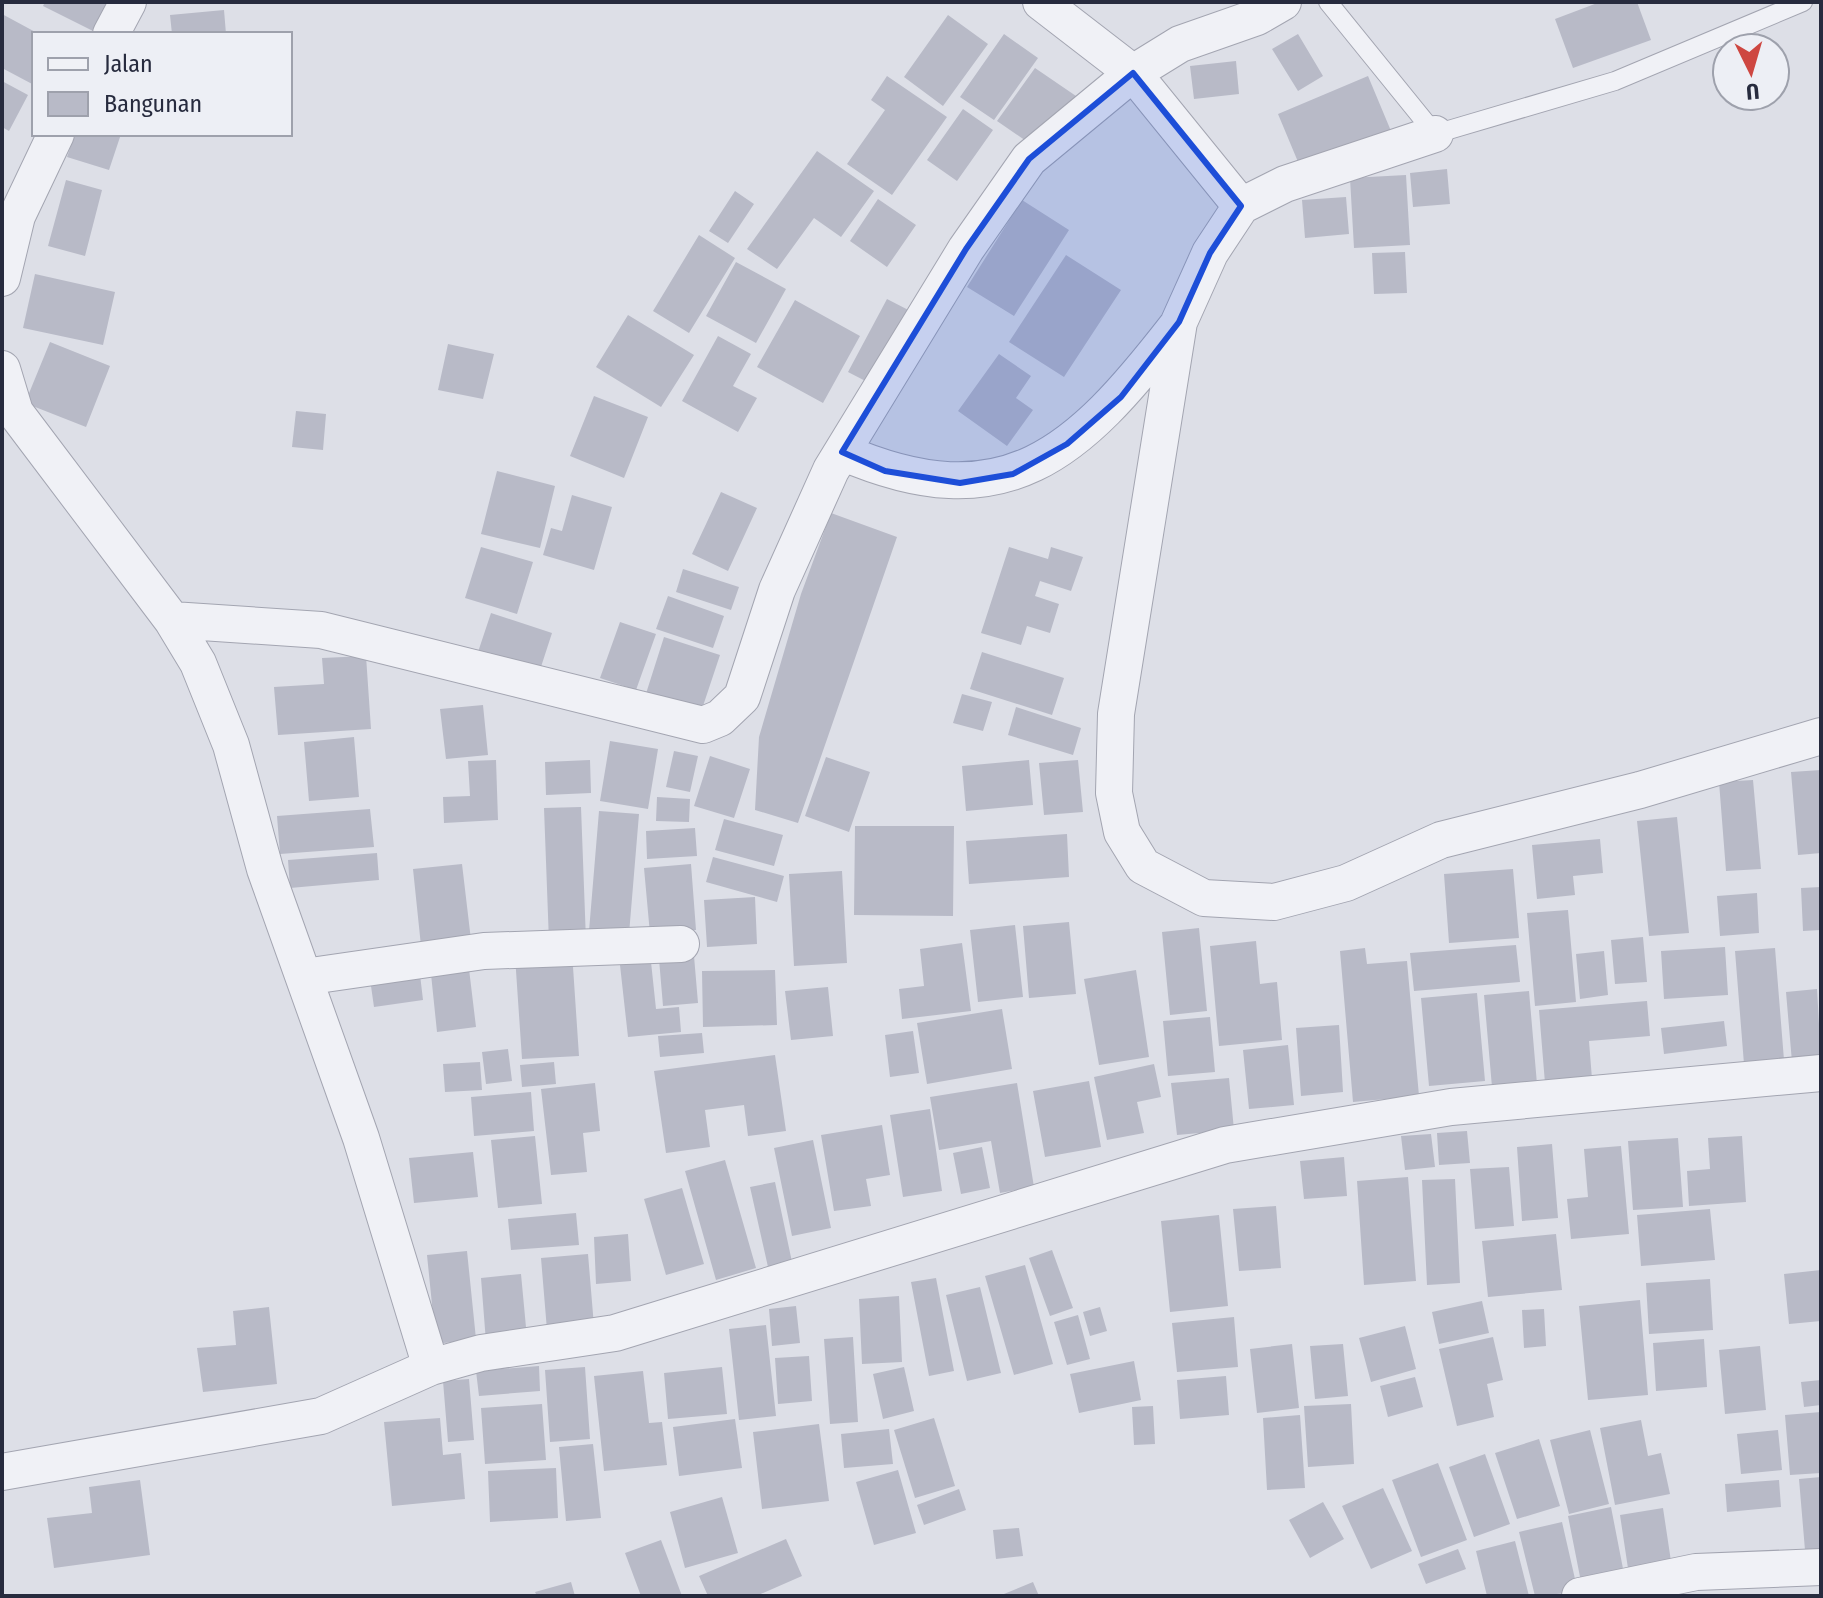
<svg xmlns="http://www.w3.org/2000/svg" width="1823" height="1598" font-family="'Fira Sans Condensed',sans-serif">
	<rect width="100%" height="100%" fill="#dddfe7"/>
	<!-- building -->
	<path fill="#b8bac7" d="M45 2H109L95 32 43 6Z
		M1600 2H1637L1651 40 1573 68 1555 19Z
		M224 10 226 34H172L170 15Z
		M2 14 39 34H34V85L2 68Z
		M948 15 988 44 943 106 904 77Z
		M1004 34 1038 58 994 120 960 97Z
		M1298 34 1323 76 1298 91 1272 49Z
		M1236 61 1239 94 1194 99 1190 66Z
		M1035 68 1076 96 1039 150 997 121Z
		M887 76 947 117 892 195 847 164 885 110 871 100Z
		M1368 76 1391 131 1301 169 1278 114Z
		M2 81 28 95 9 131 2 127Z
		M963 109 993 130 957 181 927 160Z
		M75 134H121L109 170 67 157Z
		M817 151 874 191 841 237 814 218 777 269 747 249Z
		M1447 169 1450 204 1413 207 1410 173Z
		M1406 175 1410 245 1354 248 1350 178Z
		M66 180 102 190 85 256 48 246Z
		M735 191 754 204 728 243 709 231Z
		M1346 197 1349 234 1305 238 1302 200Z
		M878 199 916 225 887 267 850 241Z
		M1022 200 1069 230 1014 316 967 287Z
		M699 235 735 258 689 333 653 311Z
		M1405 252 1407 293 1374 294 1372 253Z
		M1066 255 1121 290 1064 377 1009 342Z
		M736 262 786 289 756 343 706 316Z
		M35 274 115 292 103 345 23 328Z
		M887 299 920 316 881 389 848 372Z
		M795 300 860 336 823 403 757 367Z
		M628 315 694 355 661 407 596 367Z
		M718 336 751 354 733 386 757 398 738 432 682 401Z
		M50 342 110 366 86 427 25 403Z
		M448 344 494 354 483 399 438 390Z
		M999 354 1031 376 1016 398 1033 410 1007 446 958 411Z
		M594 396 648 417 624 478 570 456Z
		M296 411 326 414 323 450 292 447Z
		M497 471 555 486 540 548 481 534Z
		M721 492 757 508 728 571 692 554Z
		M572 495 612 507 594 570 543 555 551 528 562 531Z
		M831 513 897 537 798 823 755 810 759 737 801 594Z
		M481 547 533 562 517 614 465 598Z
		M1009 547 1048 559 1051 547 1083 557 1071 591 1040 581 1035 596 1059 604 1050 633 1027 626 1021 645 981 633Z
		M683 569 739 587 731 610 676 592Z
		M668 596 724 616 713 648 656 629Z
		M491 613 552 633 539 673 478 652Z
		M620 622 656 634 636 690 600 678Z
		M664 637 720 655 698 721 643 703Z
		M982 652 1064 678 1052 715 970 689Z
		M366 656 371 729 278 735 274 687 324 684 322 658Z
		M962 694 992 702 983 731 953 723Z
		M483 705 488 755 446 759 440 709Z
		M1016 707 1081 728 1073 755 1008 735Z
		M354 737 359 797 309 801 304 742Z
		M610 741 658 749 648 809 600 801Z
		M674 751 698 756 690 792 666 787Z
		M710 756 750 769 734 818 694 806Z
		M826 757 870 772 849 832 805 816Z
		M496 760 498 820 444 823 443 797 470 796 468 761Z
		M590 760 591 793 546 795 545 762Z
		M1029 760 1033 805 966 811 962 766Z
		M1078 760 1083 812 1044 815 1039 763Z
		M1821 770V853L1798 855 1791 772Z
		M1753 780 1761 869 1726 871 1719 782Z
		M657 797 690 799 689 822 656 821Z
		M581 807 586 941 549 942 544 808Z
		M370 809 374 847 280 854 277 816Z
		M599 811 639 814 629 934 589 931Z
		M1677 817 1689 933 1649 936 1637 821Z
		M724 819 783 835 774 866 715 850Z
		M855 826H954L953 916 854 915Z
		M695 828 697 856 647 859 646 831Z
		M1067 834 1069 877 969 884 966 841Z
		M1600 839 1603 873 1573 876 1575 895 1537 899 1532 845Z
		M377 853 379 880 290 888 288 860Z
		M713 857 784 876 777 902 706 882Z
		M462 864 471 940 421 946 413 869Z
		M691 864 696 930 650 934 644 868Z
		M1513 869 1519 938 1449 943 1444 874Z
		M842 871 847 963 794 966 789 874Z
		M1821 887V930L1803 931 1801 888Z
		M1757 893 1759 933 1720 936 1717 896Z
		M755 897 757 944 707 947 704 900Z
		M1568 910 1576 1002 1535 1006 1527 913Z
		M1069 922 1076 994 1029 998 1023 926Z
		M1015 925 1023 997 978 1002 970 930Z
		M1199 928 1207 1011 1170 1015 1162 932Z
		M1643 937 1647 982 1615 984 1611 940Z
		M1256 941 1260 984 1277 982 1282 1040 1219 1046 1210 946Z
		M962 943 971 1011 902 1019 899 989 924 986 920 949Z
		M1516 945 1520 982 1414 991 1410 953Z
		M1725 947 1728 995 1664 999 1661 951Z
		M1365 948 1367 964 1407 961 1419 1096 1353 1102 1340 951Z
		M1775 948 1784 1060 1744 1064 1735 951Z
		M1604 951 1608 995 1580 999 1576 954Z
		M572 952 579 1056 522 1059 515 956Z
		M694 956 698 1003 663 1006 659 959Z
		M651 962 656 1009 679 1007 681 1032 628 1037 620 965Z
		M419 966 423 1000 374 1007 369 972Z
		M469 969 476 1027 437 1032 431 974Z
		M775 970 777 1025 703 1027 702 971Z
		M1136 970 1149 1057 1099 1065 1084 979Z
		M828 987 833 1036 791 1040 785 991Z
		M1817 989 1821 1059 1792 1062 1786 992Z
		M1529 991 1537 1084 1492 1087 1484 995Z
		M1477 993 1485 1081 1429 1086 1421 998Z
		M1647 1001 1650 1036 1589 1041 1592 1079 1545 1083 1539 1010Z
		M1002 1009 1012 1069 927 1084 917 1023Z
		M1210 1017 1215 1072 1168 1076 1163 1021Z
		M1724 1021 1727 1046 1664 1054 1661 1028Z
		M1339 1025 1343 1092 1301 1096 1296 1028Z
		M913 1031 919 1073 890 1077 885 1035Z
		M702 1033 704 1053 660 1057 658 1036Z
		M1288 1045 1294 1105 1249 1109 1243 1050Z
		M508 1049 512 1081 486 1084 482 1052Z
		M775 1055 786 1131 748 1136 744 1105 705 1110 710 1147 666 1153 654 1071Z
		M480 1062 482 1090 445 1092 443 1064Z
		M554 1062 556 1084 522 1087 520 1065Z
		M1154 1064 1161 1097 1137 1102 1144 1133 1107 1140 1094 1077Z
		M1229 1078 1234 1130 1177 1135 1171 1083Z
		M1089 1081 1101 1147 1045 1157 1033 1091Z
		M595 1083 600 1131 583 1133 587 1172 551 1175 541 1089Z
		M1017 1083 1034 1187 1000 1193 991 1141 939 1150 930 1097Z
		M531 1092 534 1131 474 1136 471 1097Z
		M930 1109 942 1191 903 1197 890 1115Z
		M882 1125 890 1175 866 1179 871 1206 834 1211 821 1135Z
		M1467 1131 1470 1163 1439 1165 1437 1133Z
		M1431 1134 1435 1167 1405 1170 1401 1136Z
		M535 1136 542 1204 498 1208 491 1140Z
		M1742 1136 1746 1202 1689 1206 1687 1171 1710 1169 1708 1138Z
		M1678 1138 1683 1207 1633 1210 1628 1141Z
		M813 1140 831 1228 792 1236 774 1148Z
		M1552 1144 1558 1218 1522 1221 1517 1147Z
		M1621 1146 1629 1234 1571 1239 1567 1199 1588 1197 1584 1149Z
		M982 1147 990 1188 961 1194 953 1153Z
		M473 1152 478 1197 414 1203 409 1158Z
		M1344 1157 1347 1196 1304 1199 1300 1161Z
		M725 1160 756 1268 716 1280 685 1171Z
		M1509 1167 1514 1226 1475 1229 1470 1169Z
		M1408 1177 1416 1281 1364 1285 1357 1181Z
		M1455 1179 1460 1283 1427 1285 1422 1180Z
		M775 1182 792 1262 768 1267 750 1187Z
		M682 1188 704 1264 666 1275 644 1199Z
		M1276 1206 1281 1268 1239 1271 1233 1209Z
		M1710 1209 1715 1260 1641 1266 1637 1215Z
		M576 1213 579 1245 511 1250 508 1219Z
		M1219 1215 1228 1306 1170 1312 1161 1221Z
		M628 1234 631 1281 596 1284 594 1237Z
		M1556 1234 1562 1290 1488 1297 1482 1241Z
		M1052 1250 1073 1308 1050 1316 1029 1258Z
		M467 1251 476 1339 436 1344 427 1255Z
		M588 1254 594 1326 547 1330 541 1258Z
		M1025 1265 1053 1364 1014 1375 985 1276Z
		M1821 1270V1321L1789 1324 1784 1274Z
		M521 1274 527 1338 486 1342 481 1278Z
		M936 1278 954 1371 929 1376 911 1282Z
		M1710 1279 1713 1330 1649 1334 1646 1283Z
		M980 1287 1001 1373 967 1381 946 1295Z
		M899 1296 902 1362 862 1364 859 1299Z
		M1640 1300 1648 1395 1588 1400 1579 1306Z
		M1482 1301 1489 1333 1439 1344 1432 1312Z
		M796 1306 800 1343 772 1346 769 1309Z
		M269 1307 277 1384 203 1392 197 1348 236 1345 233 1311Z
		M1100 1307 1107 1331 1090 1336 1083 1312Z
		M1544 1309 1546 1346 1524 1348 1522 1310Z
		M1078 1315 1090 1359 1067 1365 1054 1322Z
		M1234 1317 1238 1367 1177 1372 1172 1323Z
		M766 1325 776 1416 739 1420 729 1329Z
		M1405 1326 1416 1369 1371 1382 1359 1338Z
		M853 1337 858 1422 830 1424 824 1339Z
		M1493 1337 1503 1380 1487 1384 1494 1417 1457 1426 1439 1349Z
		M1704 1339 1707 1387 1656 1391 1653 1343Z
		M1292 1344 1299 1408 1257 1413 1250 1349Z
		M1343 1344 1348 1396 1315 1399 1310 1346Z
		M1760 1346 1766 1410 1725 1414 1719 1350Z
		M809 1356 812 1401 778 1404 775 1358Z
		M1134 1361 1141 1400 1079 1413 1070 1374Z
		M539 1366 540 1391 479 1396 476 1371Z
		M585 1367 590 1439 550 1442 545 1370Z
		M722 1367 727 1414 668 1419 664 1373Z
		M904 1367 914 1411 883 1419 873 1374Z
		M643 1371 649 1423 662 1422 667 1465 604 1471 594 1376Z
		M1226 1376 1229 1415 1180 1419 1177 1380Z
		M1415 1377 1423 1407 1388 1417 1380 1386Z
		M469 1379 474 1440 448 1442 443 1381Z
		M1821 1380V1405L1804 1407 1801 1382Z
		M542 1404 546 1460 485 1464 481 1408Z
		M1351 1404 1354 1464 1308 1467 1304 1406Z
		M1153 1406 1155 1444 1134 1445 1132 1407Z
		M1821 1412V1473L1790 1475 1785 1415Z
		M1300 1415 1305 1488 1267 1490 1263 1418Z
		M440 1418 443 1455 461 1453 465 1499 392 1506 384 1422Z
		M934 1418 955 1486 915 1498 894 1430Z
		M735 1419 742 1468 679 1476 673 1427Z
		M1641 1420 1648 1456 1661 1453 1670 1494 1615 1505 1600 1428Z
		M819 1424 829 1501 762 1509 753 1432Z
		M889 1429 893 1464 844 1468 841 1434Z
		M1590 1430 1609 1504 1569 1514 1550 1440Z
		M1778 1430 1782 1470 1741 1474 1737 1434Z
		M1539 1439 1560 1506 1517 1519 1495 1453Z
		M593 1444 601 1518 566 1521 559 1447Z
		M1485 1454 1510 1524 1474 1537 1449 1467Z
		M1438 1463 1467 1540 1421 1557 1392 1480Z
		M556 1468 558 1518 490 1522 488 1471Z
		M898 1470 916 1533 874 1545 856 1482Z
		M1821 1477V1561L1806 1562 1799 1479Z
		M140 1480 150 1555 54 1568 47 1518 92 1513 89 1487Z
		M1779 1480 1781 1507 1727 1512 1725 1484Z
		M1383 1488 1412 1551 1371 1569 1342 1506Z
		M959 1489 966 1510 924 1525 917 1505Z
		M722 1497 738 1553 685 1568 670 1512Z
		M1323 1502 1344 1539 1310 1558 1289 1520Z
		M1611 1507 1626 1584 1583 1592 1568 1516Z
		M1663 1508 1672 1568 1629 1575 1620 1515Z
		M1562 1522 1578 1592 1535 1596 1519 1532Z
		M1019 1528 1023 1556 996 1559 993 1530Z
		M786 1539 802 1576 756 1596H708L699 1576Z
		M661 1540 682 1596H641L625 1553Z
		M1515 1541 1529 1596H1487L1476 1551Z
		M1458 1549 1466 1569 1426 1584 1418 1564Z
		M571 1582 575 1596H537L535 1592Z
		M1033 1582 1039 1596H999Z"/>
	<g fill="none" stroke-linecap="round" stroke-linejoin="round">
		<!-- lane casing -->
		<g stroke="#a3a5b1" stroke-width="20">
			<path id="lane" d="M1328 2 1435 134 1615 81 1803 2"/>
		</g>
		<!-- street casing -->
		<g stroke="#a3a5b1" stroke-width="38">
			<path id="street" d="M1041 2 1133 73 1241 206
				M111 34 128 2
				M1435 134 1285 184 1241 206 1210 253 1179 322 1116 714 1114 793 1122 832 1143 866 1204 898 1274 902 1346 883 1441 840 1640 790 1821 736
				M2 278 17 216 56 134
				M2 369 15 412 172 620 198 663 231 745 265 869 361 1138 431 1367
				M842 452C1006 523 1078 453 1176 327
				M172 620 321 630 703 725 720 718 742 697 777 590 831 470 966 249 1029 159 1133 73 1180 44 1257 17 1283 2
				M304 977 484 951 681 944
				M2 1472 321 1416 431 1367 481 1353 615 1333 1225 1145 1451 1107 1821 1073
				M1580 1596 1696 1572 1821 1567"/>
		</g>
		<!-- lane -->
		<use href="#lane" stroke="#f0f1f6" stroke-width="18"/>
		<!-- street -->
		<use href="#street" stroke="#f0f1f6" stroke-width="36"/>
	</g>
	<!-- marked area -->
	<path fill="#1d4ed8" fill-opacity="0.2" stroke="#1d4ed8" stroke-width="6" stroke-linejoin="round" d="M1133 73 1241 206 1210 253 1179 322 1121 397 1067 444 1013 474 960 483 885 471 842 452 966 249 1029 159Z"/>
	<!-- border -->
	<rect width="1823" height="1598" fill="none" stroke="#272b3e" stroke-width="8"/>
	<!-- legend -->
	<rect x="32" y="32" width="260" height="104" fill="#edeff5" stroke="#9ea1ac" stroke-width="2"/>
	<rect x="48" y="58" width="40" height="12" fill="#f0f1f6" stroke="#9ea1ac" stroke-width="2"/>
	<text x="104" y="72" font-size="24" fill="#272b3e">Jalan</text>
	<rect x="48" y="92" width="40" height="24" fill="#b8bac7" stroke="#9ea1ac" stroke-width="2"/>
	<text x="104" y="112" font-size="24" fill="#272b3e">Bangunan</text>
	<!-- north arrow -->
	<g transform="translate(1751 72) rotate(175)"><circle r="38" fill="#edeff5" stroke="#9ea1ac" stroke-width="2"/>
	<path d="M0-6L14 30L0 20L-14 30Z" fill="#ce4741"/>
	<text y="-12" font-size="22" font-weight="bold" text-anchor="middle" fill="#272b3e">U</text>
	</g>
</svg>
